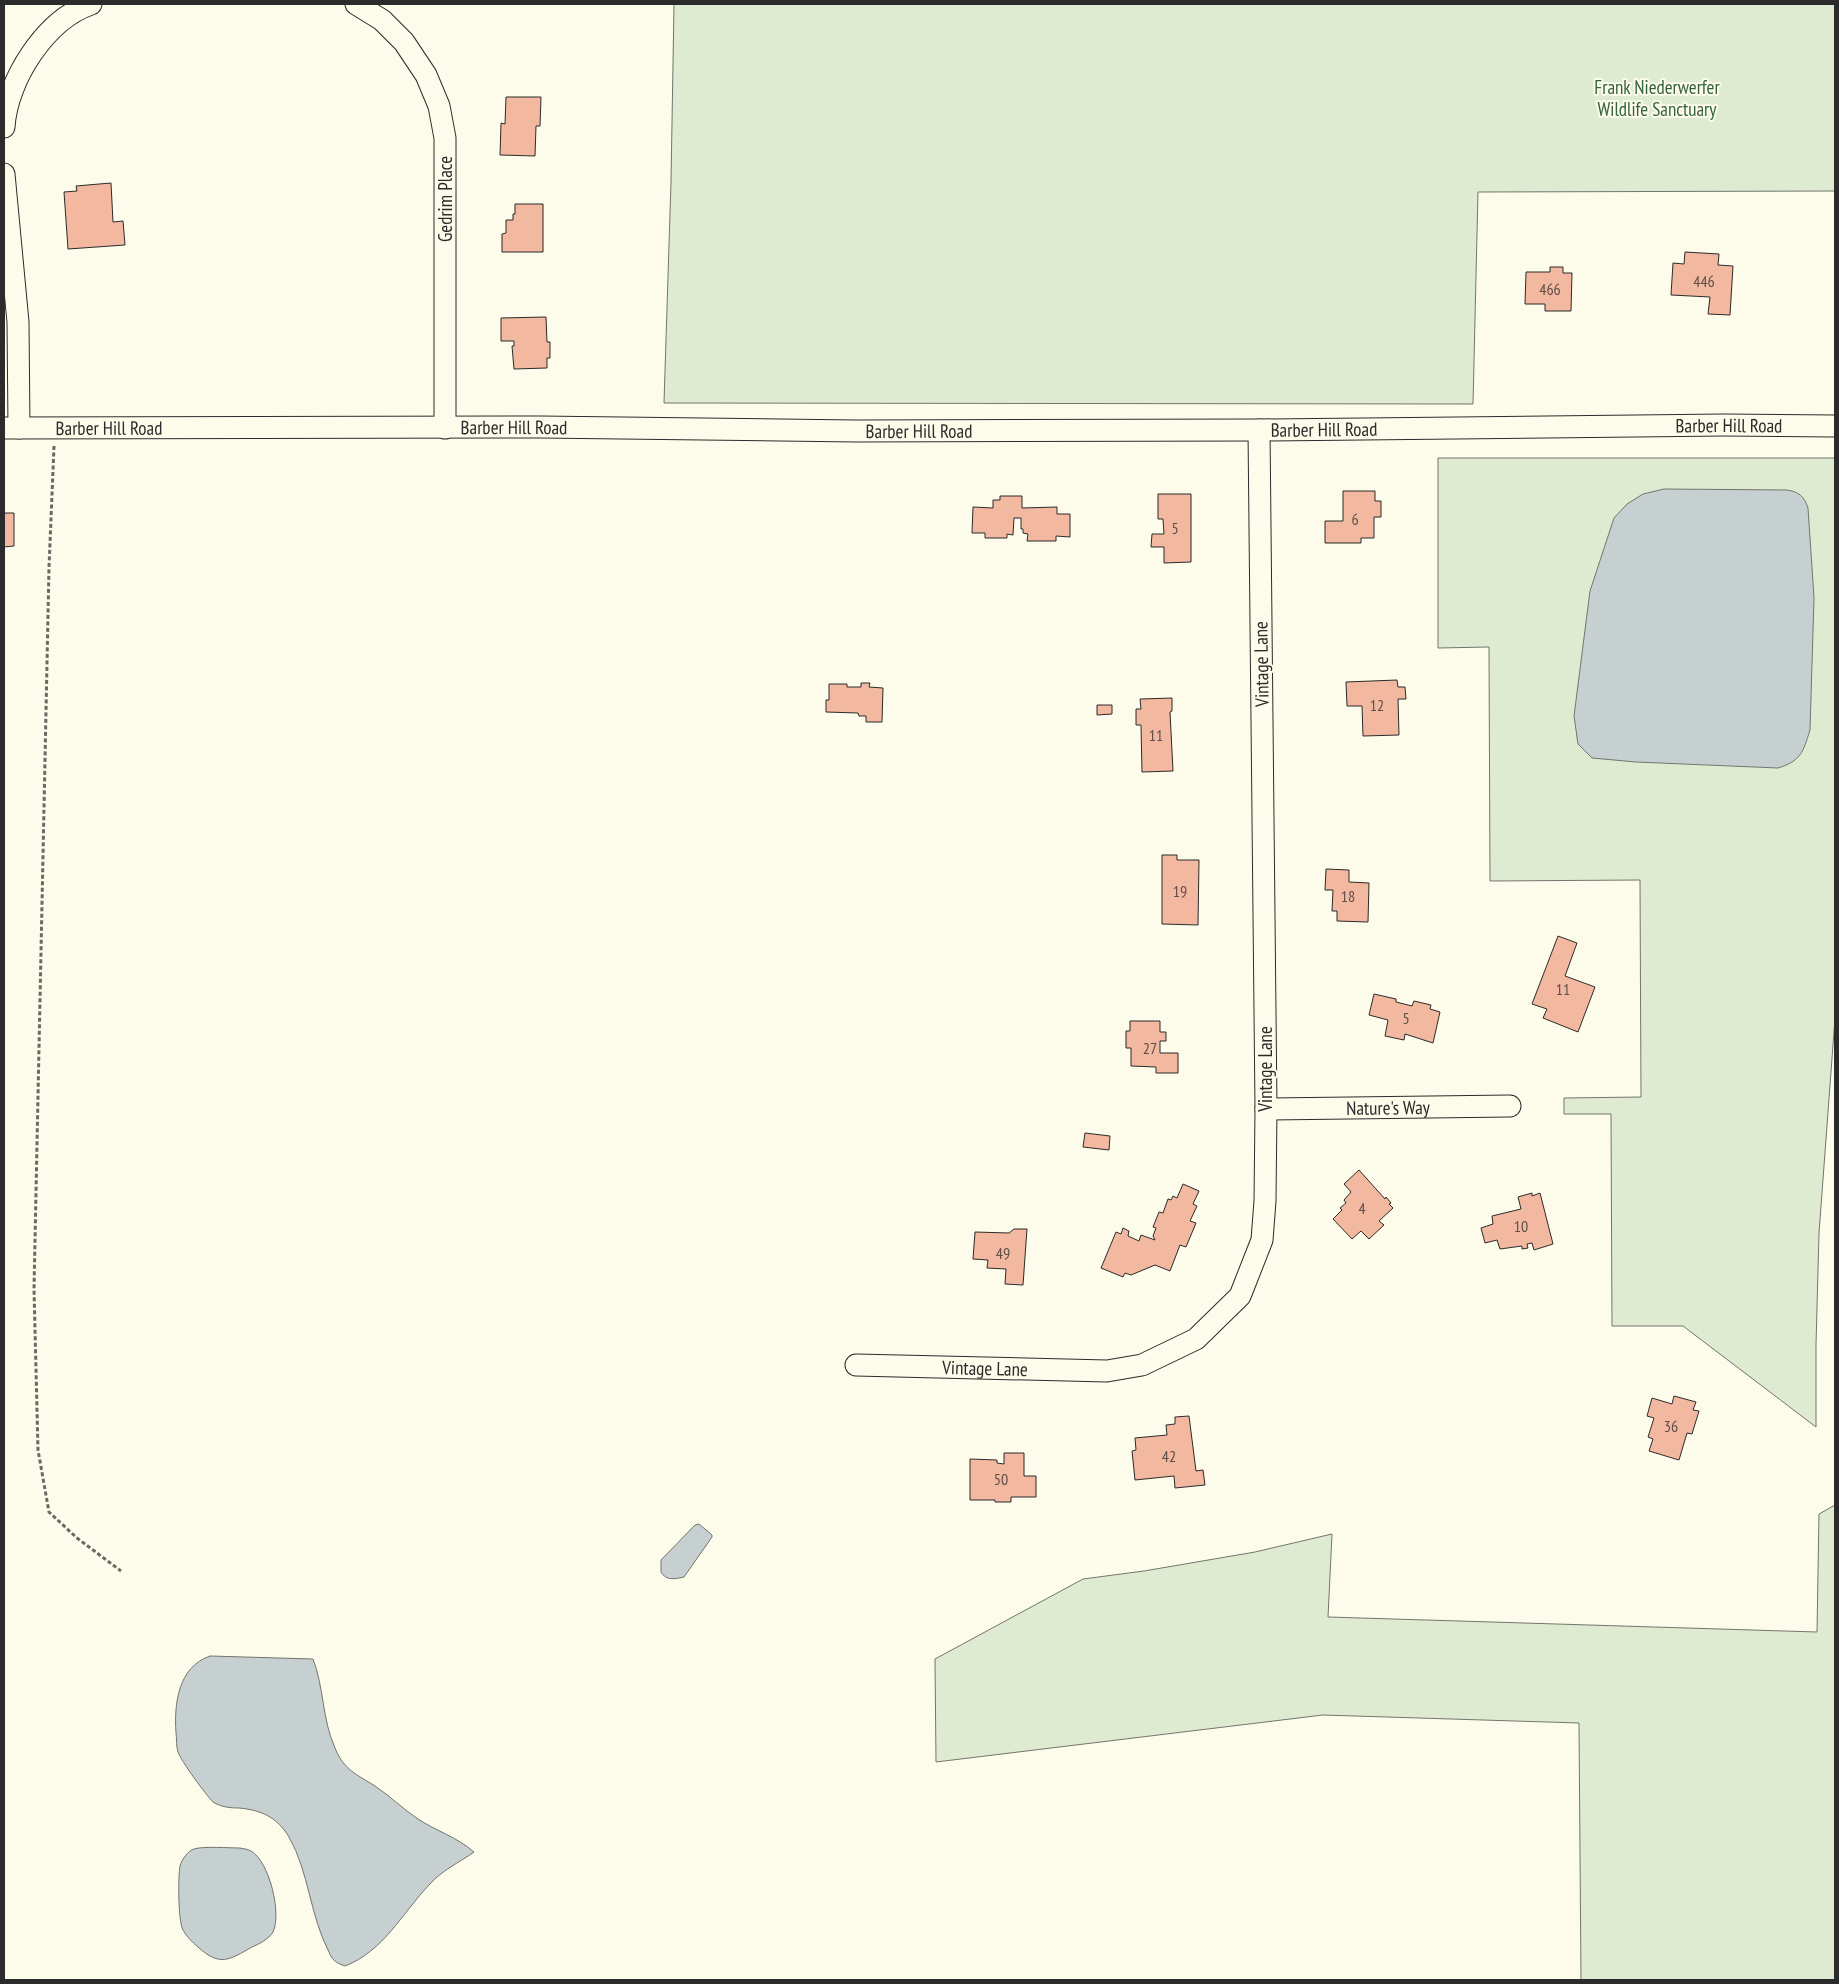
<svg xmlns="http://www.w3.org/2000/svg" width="1839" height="1984" font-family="'PT Sans Narrow',sans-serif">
	<rect width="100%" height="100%" fill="#fdfbea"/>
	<!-- green -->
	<path fill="#deebd1" stroke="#74746e" d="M674 4H1835V191L1478 192 1473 404 664 403 671 182Z
		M1438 458H1835V1018L1819 1233 1816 1345V1427L1683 1326H1612L1611 1114H1564V1098L1641 1097 1640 880 1490 881 1489 647 1438 648Z
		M1835 1505V1980H1581L1579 1723 1323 1715 936 1762 935 1659 1083 1579 1144 1571 1255 1552 1332 1534 1328 1617 1817 1632 1819 1514Z"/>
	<!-- water -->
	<path fill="#c7d0d0" stroke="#74746e" d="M1664 489 1787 490C1799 492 1804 496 1808 508L1814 598 1810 730C1803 752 1801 761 1778 768L1636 762 1592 758 1578 744 1574 716 1590 591 1614 518 1627 504 1643 494Z
		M699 1524 712 1535V1537L684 1577C675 1579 666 1581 661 1572V1560L695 1525Z
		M210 1656 313 1659C324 1687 322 1719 335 1748 344 1770 356 1774 375 1786 390 1796 403 1809 418 1819 436 1831 457 1837 474 1852 460 1862 441 1871 430 1884 402 1913 384 1951 345 1966 342 1965 337 1963 335 1961 332 1959 330 1955 329 1952 310 1916 309 1872 289 1837 277 1817 261 1810 239 1808 230 1808 221 1807 213 1802 206 1795 181 1761 178 1752 176 1746 177 1739 176 1733 174 1704 178 1667 210 1656Z
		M240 1848C244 1849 248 1849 251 1851 269 1861 282 1913 273 1932 269 1939 259 1944 252 1947 229 1960 220 1967 198 1947 192 1942 187 1937 183 1930 178 1921 178 1877 180 1866 182 1859 188 1851 194 1849 203 1846 230 1848 240 1848Z"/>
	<!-- building -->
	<path fill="#f2b8a0" stroke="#2b2b2b" d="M506 97H541L540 126H536L535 156 500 155 501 123 505 124Z
		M111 183 113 222 123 221 125 245 68 249 64 192 77 191 76 186Z
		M515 204H543V252H502V234L506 233V220H513V214H515Z
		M1685 252 1719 254 1718 265 1733 266 1730 315 1708 314 1710 297 1671 295 1673 263 1684 264Z
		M1550 267H1563V273H1572L1571 311H1545V304H1525L1526 272H1550Z
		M546 317 547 342H550V358H547V368L514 369 512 346H514V341H501V318Z
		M1343 491H1375V501H1381V517H1374V538H1361V543H1325V521H1343Z
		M1158 494H1191V562L1164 563V547H1151L1152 534H1164L1163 519H1158Z
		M1000 496H1022V508L1057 507V514H1070V537L1056 536V541H1027L1028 534 1023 533V529H1021V518H1014L1013 535 1007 534V538H985V533H972L973 507 993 508V500H1000Z
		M4 513H14V546L4 547Z
		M1397 680 1398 687H1405L1406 699H1398L1399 735 1363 736 1362 706H1347L1346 682Z
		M861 683H870L869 687 883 688 882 722H866V716H859L858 713 826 712V700H829V684H847V687H861Z
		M1172 698V711L1170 712 1173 771 1142 772 1141 725H1136V709H1141L1140 699Z
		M1097 705H1112V714L1097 715Z
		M1162 855H1177V860H1199L1198 925 1162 924Z
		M1326 869 1349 870V882L1369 883 1368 922 1337 921V911H1332L1333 890H1325Z
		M1558 936 1577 943 1565 976 1595 987 1578 1032 1543 1018 1547 1009 1532 1004Z
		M1374 994 1396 999V1002L1412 1006 1414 1001 1431 1005 1430 1009 1440 1012 1433 1043 1405 1034 1404 1040 1385 1036 1388 1020 1369 1015Z
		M1130 1021H1160V1032H1166V1041H1160V1053H1178V1073H1156V1067L1131 1066V1048H1126V1031H1130Z
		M1085 1133 1110 1136 1109 1150 1083 1147Z
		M1359 1170 1385 1199 1386 1197 1391 1203 1389 1204 1393 1208 1379 1221 1384 1225 1369 1239 1361 1231 1352 1239 1333 1219 1342 1210 1340 1208 1346 1203 1344 1200 1351 1192 1344 1184Z
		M1183 1184 1199 1191 1193 1204 1197 1206 1190 1221 1196 1223 1186 1247 1180 1245 1170 1271 1155 1265 1131 1275 1125 1273 1123 1277 1101 1268 1116 1232 1121 1234 1123 1228 1129 1231 1128 1236 1139 1241 1141 1235 1155 1240 1153 1236 1156 1228 1153 1227 1159 1212 1163 1213 1168 1199 1171 1200 1173 1196 1177 1198Z
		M1532 1193V1196L1540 1193 1553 1244 1534 1250 1532 1243 1527 1244 1528 1248 1522 1249V1246L1500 1249 1497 1240 1485 1243 1481 1228 1493 1224 1492 1216 1521 1209 1518 1197Z
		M1014 1229H1027L1023 1285 1005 1284 1006 1269 987 1268 988 1260 973 1259 975 1232 1009 1233Z
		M1674 1396 1696 1402 1693 1410 1699 1411 1692 1434 1687 1433 1679 1460 1649 1451 1653 1439 1648 1437 1654 1418 1647 1416 1652 1398 1672 1404Z
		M1189 1416 1196 1471 1203 1470 1205 1485 1175 1488 1174 1476 1135 1480 1132 1451 1136 1450 1135 1438 1167 1435 1166 1425 1175 1424V1417Z
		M1004 1453H1024V1476H1036V1497H1011V1502H995V1500H970V1459L997 1460V1463L1004 1464Z"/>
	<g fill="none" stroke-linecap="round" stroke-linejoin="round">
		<!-- minor casing -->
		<g stroke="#2b2b2b" stroke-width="23">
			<g id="minor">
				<path d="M356 4 382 20 404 42 426 75 439 106 445 138V428"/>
				<path d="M4 127C7 80 45 20 91 4"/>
				<path d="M4 174 18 322 19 428"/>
				<path id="s1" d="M4 428 540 427 856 431 1259 430 1724 425 1835 426"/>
				<path id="s2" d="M1266 1109 1510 1106"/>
				<path id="s3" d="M856 1365 1107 1371 1142 1365 1196 1339 1240 1296 1262 1240 1265 1201 1266 1109 1259 430"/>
			</g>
		</g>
		<!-- path -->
		<path stroke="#6a6964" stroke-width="3" stroke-dasharray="4 2.5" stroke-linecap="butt" d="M54 446 49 567 34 1289 38 1450 49 1512 77 1538 121 1571"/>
		<!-- minor -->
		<use href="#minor" stroke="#fdfbea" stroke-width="21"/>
	</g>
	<g text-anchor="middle" stroke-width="4" stroke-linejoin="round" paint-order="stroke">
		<!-- number labels -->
		<g font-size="16" fill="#5d4e48">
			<text x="1704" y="287">446</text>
			<text x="1550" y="295">466</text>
			<text x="1355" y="525">6</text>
			<text x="1175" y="534">5</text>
			<text x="1377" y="711">12</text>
			<text x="1156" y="741">11</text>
			<text x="1180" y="897">19</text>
			<text x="1348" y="902">18</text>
			<text x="1563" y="995">11</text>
			<text x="1406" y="1024">5</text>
			<text x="1150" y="1054">27</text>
			<text x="1362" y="1214">4</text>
			<text x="1521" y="1232">10</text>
			<text x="1003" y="1259">49</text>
			<text x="1671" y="1432">36</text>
			<text x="1169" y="1462">42</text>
			<text x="1001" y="1485">50</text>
		</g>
		<!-- park labels -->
		<g font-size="19" fill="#34623c" stroke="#fdfbea">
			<text x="1657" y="94">Frank Niederwerfer<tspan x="1657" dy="22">Wildlife Sanctuary</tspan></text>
		</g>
		<!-- street labels -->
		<g font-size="19" fill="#2b2b2b" stroke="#fdfbea">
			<text transform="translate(445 199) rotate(-90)" y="7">Gedrim Place</text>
			<text dy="7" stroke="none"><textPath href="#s1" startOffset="1725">Barber Hill Road</textPath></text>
			<text dy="7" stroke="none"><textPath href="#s1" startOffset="105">Barber Hill Road</textPath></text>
			<text dy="7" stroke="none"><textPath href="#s1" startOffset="510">Barber Hill Road</textPath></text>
			<text dy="7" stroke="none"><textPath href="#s1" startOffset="915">Barber Hill Road</textPath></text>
			<text dy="7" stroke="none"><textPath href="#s1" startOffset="1320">Barber Hill Road</textPath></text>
			<text transform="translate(1261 664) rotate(-91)" y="7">Vintage Lane</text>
			<text transform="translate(1265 1069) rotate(-90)" y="7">Vintage Lane</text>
			<text dy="7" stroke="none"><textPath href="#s2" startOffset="122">Nature's Way</textPath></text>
			<text dy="7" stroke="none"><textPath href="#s3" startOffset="129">Vintage Lane</textPath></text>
		</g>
	</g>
	<!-- border -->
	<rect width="1839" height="1984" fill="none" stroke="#2b2b2b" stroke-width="10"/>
</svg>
